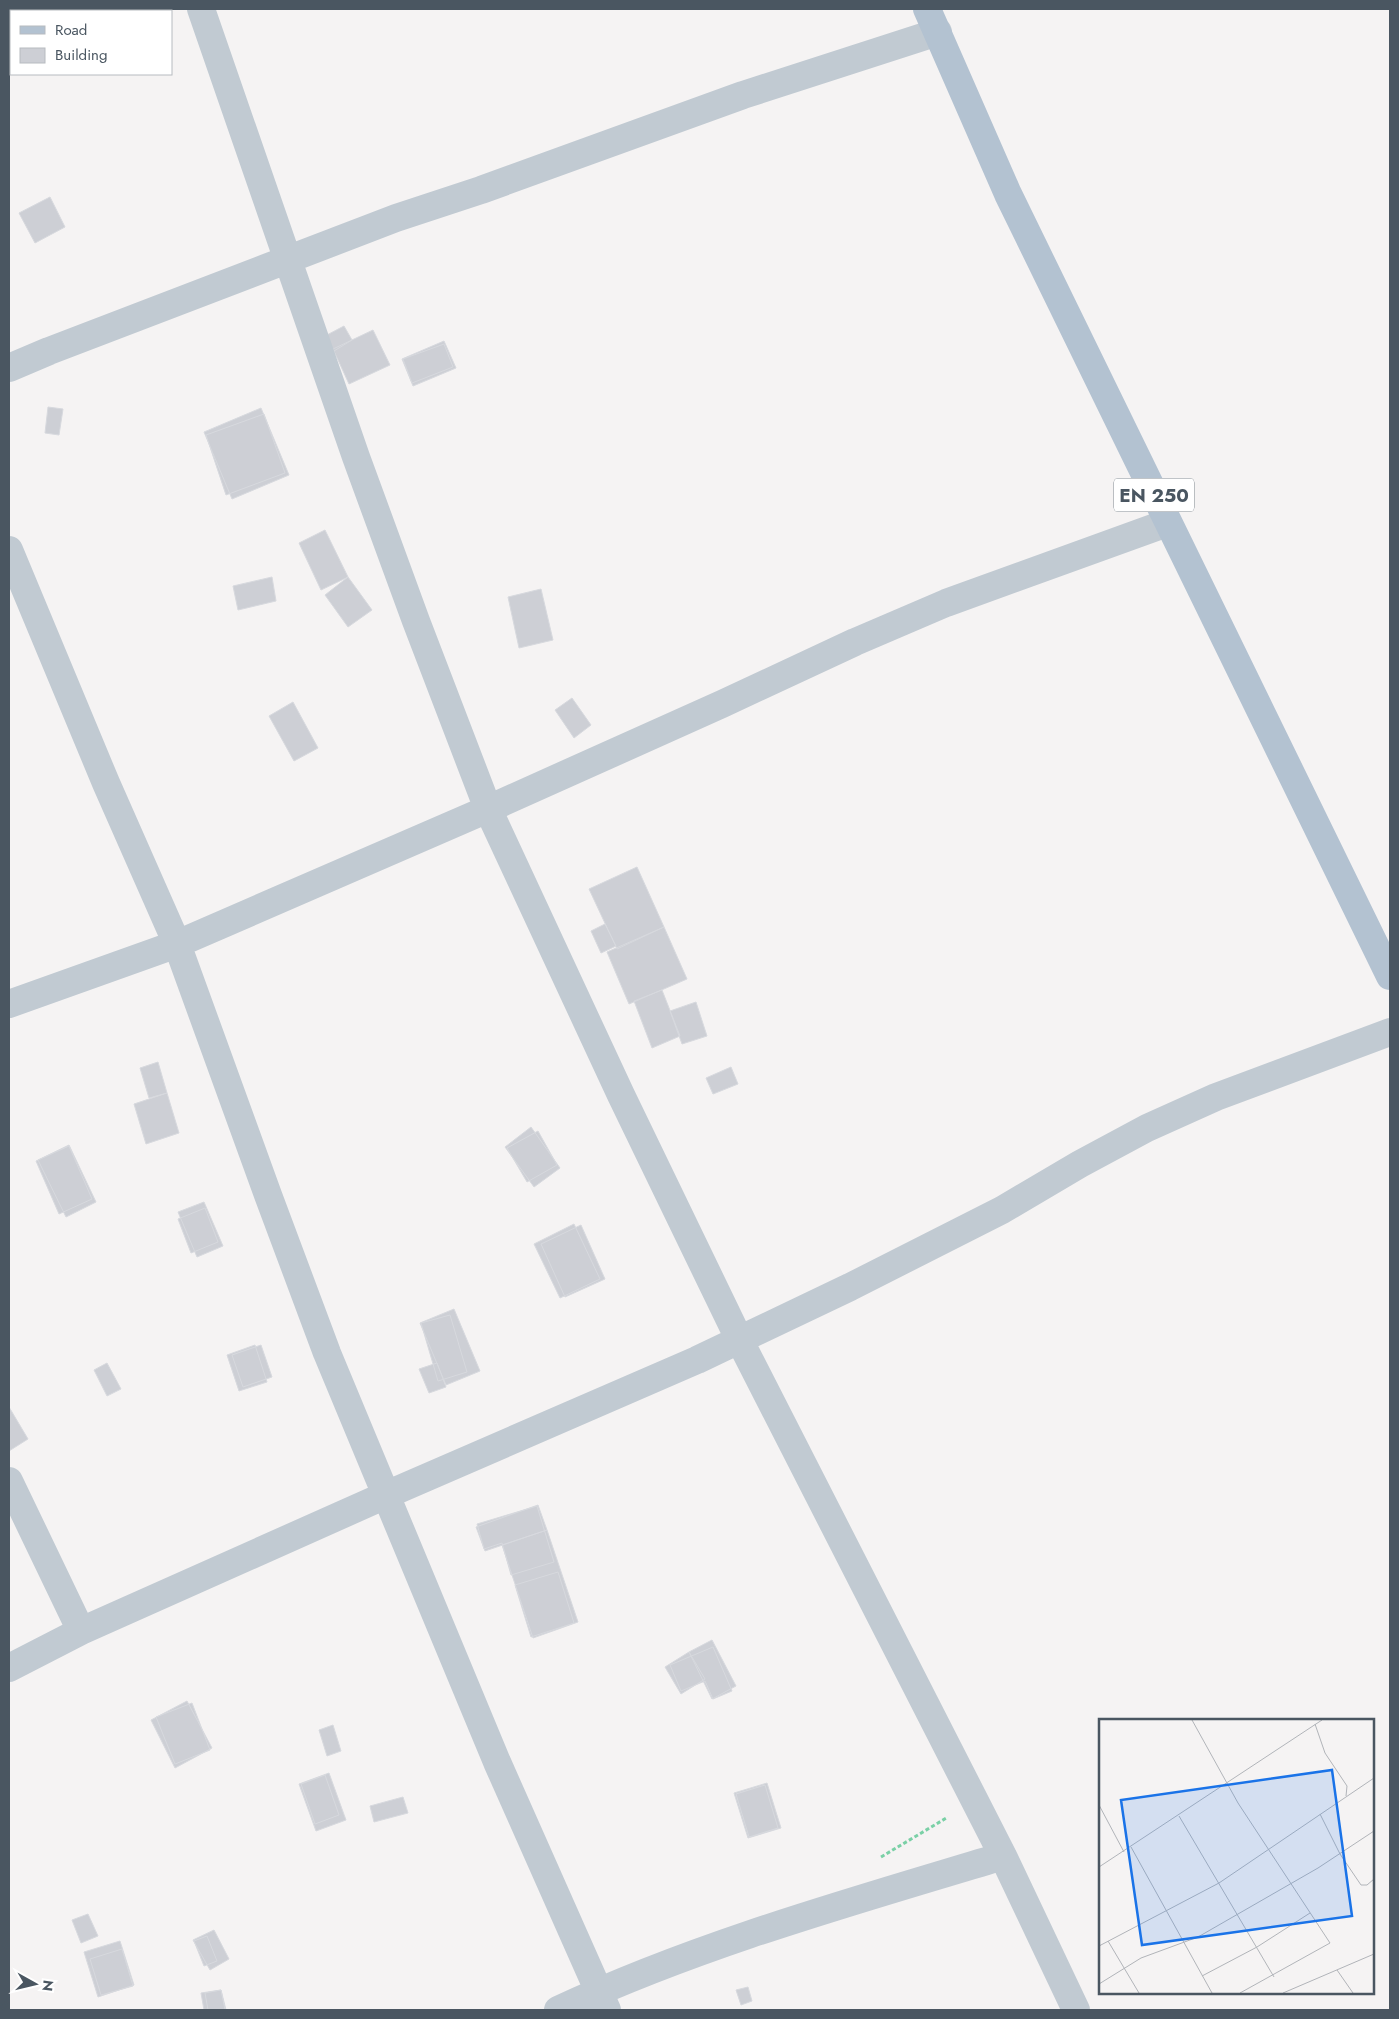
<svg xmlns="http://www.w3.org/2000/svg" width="1399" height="2019" font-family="Jost,sans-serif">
	<rect width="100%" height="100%" fill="#f5f3f3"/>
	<!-- building -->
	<path fill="#cdcfd5" stroke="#d7d9de" d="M50 197 65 227 35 243 19 213Z
		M344 326 352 340 334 351 325 336Z
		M373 330 390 365 349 384 333 349Z
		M444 341 456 368 413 386 402 359Z
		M444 344 453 367 412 383 403 359Z
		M48 407 63 409 59 435 45 433Z
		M261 408 289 475 232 499 204 432Z
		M264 414 285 473 226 495 206 435Z
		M325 530 348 577 321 590 299 543Z
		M272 577 276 601 238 610 233 586Z
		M348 577 372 610 348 627 325 595Z
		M541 589 553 640 519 648 508 597Z
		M572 698 591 725 574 738 555 710Z
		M293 702 318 748 294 761 269 716Z
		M637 867 664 927 617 949 589 889Z
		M605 924 616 946 601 953 591 931Z
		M664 927 687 979 629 1004 607 952Z
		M662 990 680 1036 652 1048 634 1001Z
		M696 1002 707 1036 682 1044 670 1011Z
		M158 1062 167 1093 149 1098 140 1068Z
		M731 1067 738 1084 713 1094 706 1078Z
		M167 1093 179 1133 146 1144 134 1104Z
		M531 1127 560 1168 534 1187 505 1147Z
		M538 1131 557 1165 527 1182 507 1148Z
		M69 1145 96 1202 66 1217 38 1160Z
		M69 1146 92 1199 59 1214 36 1161Z
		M204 1202 223 1246 197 1257 178 1212Z
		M205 1208 218 1242 191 1253 178 1219Z
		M574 1224 600 1279 560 1298 534 1244Z
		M581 1225 605 1279 565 1297 541 1244Z
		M454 1309 480 1371 446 1385 420 1323Z
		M450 1315 467 1372 438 1381 421 1323Z
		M255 1345 267 1382 239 1391 227 1355Z
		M261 1345 272 1377 243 1387 232 1355Z
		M107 1363 121 1389 107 1396 94 1370Z
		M437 1363 446 1387 429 1393 419 1369Z
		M9 1407 28 1439 9 1451Z
		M538 1505 547 1530 485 1551 476 1527Z
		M537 1506 554 1562 511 1575 502 1543 484 1549 477 1524Z
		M547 1530 578 1622 533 1638 502 1545Z
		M558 1572 574 1623 531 1637 515 1585Z
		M712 1640 736 1686 712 1699 689 1652Z
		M713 1647 732 1691 713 1699 705 1681 681 1691 670 1665Z
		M689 1652 705 1679 681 1694 665 1667Z
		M187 1701 212 1748 175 1768 151 1720Z
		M192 1703 210 1750 175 1764 156 1717Z
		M333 1725 341 1751 327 1756 319 1730Z
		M329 1773 346 1820 316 1831 299 1784Z
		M325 1775 339 1815 315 1824 301 1784Z
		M767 1783 781 1828 748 1838 734 1793Z
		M765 1785 778 1828 749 1837 736 1794Z
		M403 1797 408 1813 374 1822 370 1806Z
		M88 1914 98 1936 81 1943 72 1920Z
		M214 1930 229 1959 210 1970 193 1940Z
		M207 1936 217 1961 204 1966 194 1941Z
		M120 1941 134 1985 98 1997 84 1952Z
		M122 1949 133 1986 101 1995 90 1959Z
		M748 1987 752 2001 741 2005 736 1990Z
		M221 1990 226 2010H208L205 1993Z
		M221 1990 225 2010H204L201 1993Z"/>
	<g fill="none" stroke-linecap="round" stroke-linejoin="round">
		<!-- path -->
		<path stroke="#7ad0a6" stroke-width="3" stroke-dasharray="4 2.5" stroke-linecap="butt" d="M881 1857 948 1817"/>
		<!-- minor -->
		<path stroke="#c1cad2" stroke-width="28" d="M201 9 356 457 416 621 488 809 621 1095 739 1339 1003 1856 1076 2010
			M9 368 49 351 396 218 481 190 743 95 938 32
			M9 550 106 783 177 944 268 1195 327 1353 386 1495 497 1762 607 2010
			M9 1004 177 944 488 809 722 704 855 642 946 603 1167 523
			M9 1481 81 1631
			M9 1668 81 1631 386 1495 697 1360 850 1287 1002 1210 1080 1164 1147 1128 1216 1097 1390 1032
			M558 2010C699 1944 854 1901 1003 1856"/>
		<!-- major -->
		<path stroke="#b3c2d1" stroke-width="28" d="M927 9 1008 194 1390 976"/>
	</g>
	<g text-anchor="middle" stroke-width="4" stroke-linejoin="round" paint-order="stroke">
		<!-- shield labels -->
		<rect fill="#fff" stroke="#808990" stroke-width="1" x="1114" y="478.5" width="80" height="33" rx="4"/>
		<g font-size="19" font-weight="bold" fill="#4a5661">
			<text x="1154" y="502">EN 250</text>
		</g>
	</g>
	<!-- overview -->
	<g transform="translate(1099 1719)">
		<rect width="275" height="275" fill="#f5f3f3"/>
		<path fill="none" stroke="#b1b4b9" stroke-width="1" d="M93 1 139 84 231 224 141 274M216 5 226 34 248 67 247 77M0 86 25 133M221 95 241 135 262 166H268L275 160M80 97 175 258M32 128 113 274M0 148 223 1M9 222 40 274M0 227 120 164 275 59M238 251 254 274M103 257 158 228 211 194M0 265 42 239 99 218 219 149 275 112M184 274 275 235"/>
		<path fill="#1a73e8" fill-opacity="0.15" stroke="#1a73e8" stroke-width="2.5" d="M233 51 253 197 43 226 22 81Z"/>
		<rect width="275" height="275" fill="none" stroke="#4a5661" stroke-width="2.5"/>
	</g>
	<!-- border -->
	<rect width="1399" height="2019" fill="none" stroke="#4a5661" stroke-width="20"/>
	<!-- legend -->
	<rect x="10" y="10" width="162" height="65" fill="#ffffff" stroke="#b7bbc0"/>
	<rect x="20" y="26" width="25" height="8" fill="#b3c2d1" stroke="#b7bbc0"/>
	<text x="55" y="35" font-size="15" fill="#4a5661">Road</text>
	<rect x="20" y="48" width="25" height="15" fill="#cdcfd5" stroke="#b7bbc0"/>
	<text x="55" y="60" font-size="15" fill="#4a5661">Building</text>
	<!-- north arrow -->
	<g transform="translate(35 1984) rotate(98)" stroke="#ffffff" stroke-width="4" paint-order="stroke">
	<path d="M0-4L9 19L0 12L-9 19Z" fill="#4a5661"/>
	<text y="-8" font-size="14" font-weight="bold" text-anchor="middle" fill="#4a5661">N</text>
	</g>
</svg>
